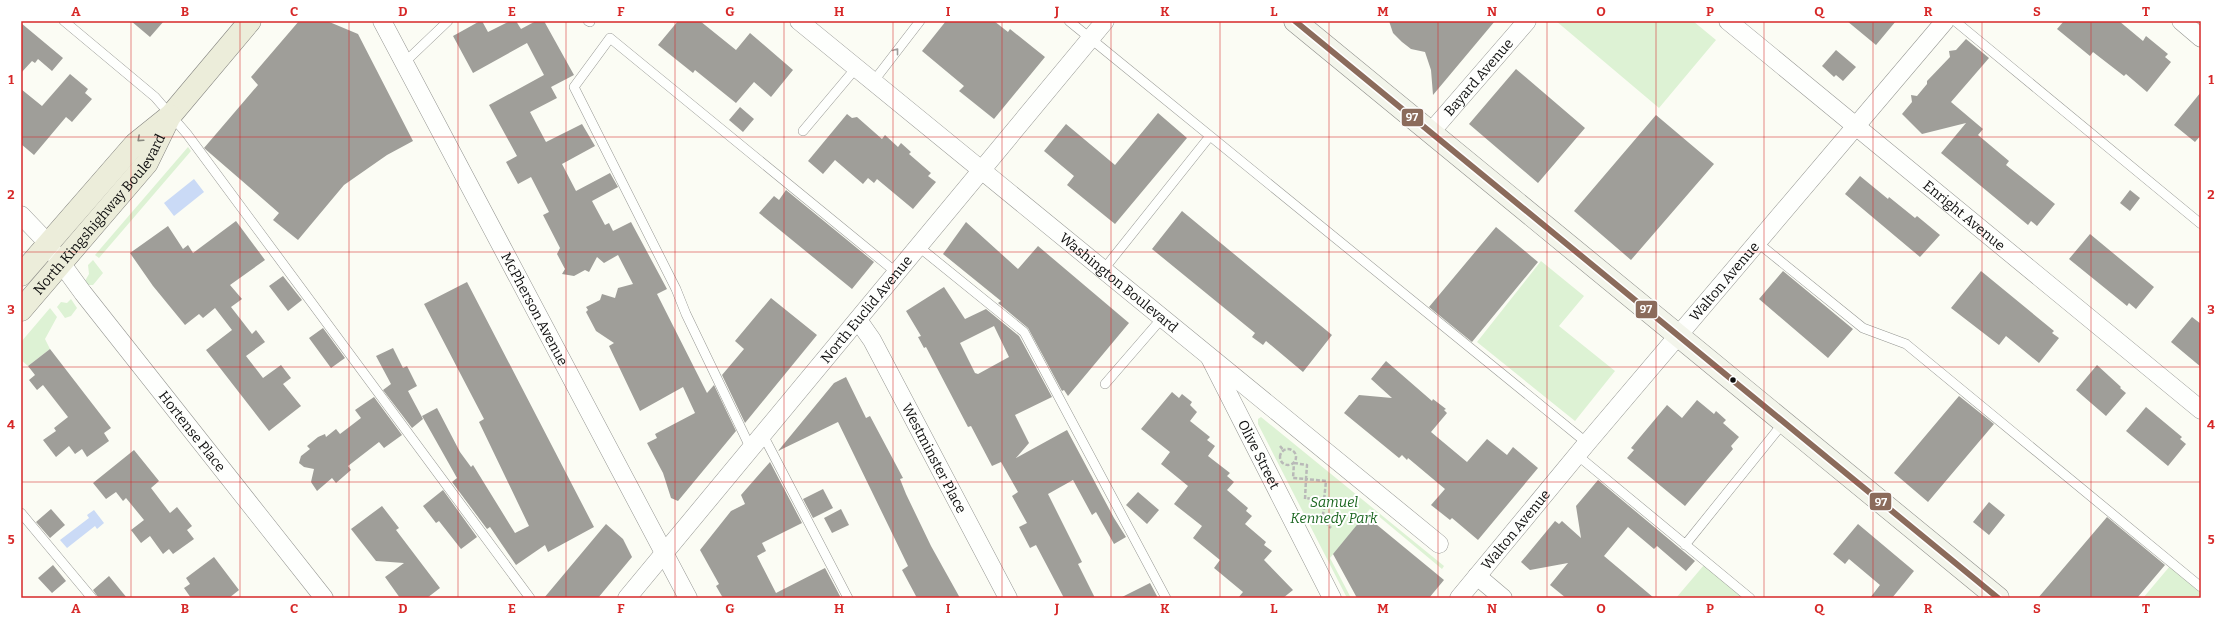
<svg xmlns="http://www.w3.org/2000/svg" width="2222" height="619" font-family="Bitter,serif">
	<rect width="100%" height="100%" fill="#fbfcf4"/>
	<!-- green -->
	<path fill="#ddf2d4" d="M1556 21H1693L1716 40 1659 108Z
		M188 147 191 151 99 258 95 255Z
		M93 260 103 273 93 285H87L85 281 89 274 88 265Z
		M1541 261 1584 296 1559 326 1615 371 1575 421 1477 342Z
		M71 299 77 308 71 316 65 318 57 307 61 302 67 303Z
		M50 308 57 317 45 339 50 349 28 366 21 360V342Z
		M1261 417 1444 566 1442 569 1370 509 1330 558 1351 598H1347L1258 424V419Z
		M1704 565 1744 598H1676Z
		M2170 566 2201 592V598H2143Z"/>
	<!-- water -->
	<path fill="#cadaf6" d="M194 179 204 192 174 216 164 203Z
		M94 510 104 523 97 529 95 526 67 548 60 540 89 518 87 515Z"/>
	<!-- building -->
	<path fill="#9f9e99" fill-rule="evenodd" d="M131 21H164L150 37Z
		M299 21H327L358 34 413 141 387 155 344 185 298 240 273 220 279 213 204 148 258 85 251 77Z
		M480 21H482L488 32 510 21H516L521 29 536 21H544L574 75 551 87 557 98 530 112 546 142 582 124 595 146 562 164 576 191 610 173 618 187 592 201 605 225 609 223 613 231 631 222 667 289 657 294 707 393 714 385 736 431 678 501 671 498 663 473 647 443 657 438 655 434 695 413 683 387 640 411 609 346 614 343 596 331 586 312 588 310 586 307 600 300 602 294 615 298 618 288 633 284 618 255 604 263 597 257 589 272 585 270 574 276 562 274 565 269 557 254 560 248 543 215 549 212 531 177 518 184 506 162 517 156 489 105 544 75 527 43 473 73 453 36Z
		M678 21H700L736 50 750 33 793 70 771 97 754 82 736 103 695 70 693 73 658 45Z
		M946 21H994L1008 32 1010 29 1045 57 994 119 959 91 964 86 922 51Z
		M1389 21H1495L1433 95 1431 70 1425 52 1411 49 1402 42 1393 33Z
		M1847 21H1896L1876 45Z
		M2064 21H2119L2143 41 2146 36 2168 54 2165 57 2171 62 2147 92 2126 74 2124 76 2093 52 2090 56 2057 29Z
		M21 23 63 58 52 71 38 59 35 63 32 61 21 73Z
		M1966 39 1989 58 1951 102 1983 129 1978 135 2009 161 2006 165 2055 204 2037 226 2031 221 2028 225 1941 153 1966 123 1922 134 1902 114 1912 102 1911 95 1917 96 1927 84V81L1950 57 1949 51 1956 50Z
		M1836 50 1856 67 1843 81 1836 75 1834 77 1822 66Z
		M1516 69 1585 128 1538 183 1469 124Z
		M70 74 88 89 85 93 92 99 72 122 66 117 34 155 21 144V89L42 106Z
		M2201 92V135L2195 142 2174 125Z
		M740 107 754 119 743 132 729 120Z
		M1158 113 1187 138 1115 224 1067 185 1074 176 1044 151 1066 124 1115 165Z
		M847 114 852 118 857 117 882 139 885 135 898 147 901 143 911 152 909 154 931 173 928 176 936 182 913 209 877 179 874 183 868 178 863 184 835 160 823 174 808 161Z
		M1656 115 1714 164 1631 260 1574 211Z
		M1860 176 1888 199 1889 197 1915 218 1917 216 1940 235 1920 257 1845 194Z
		M786 190 874 262 852 289 759 213 774 196 779 200Z
		M2130 190 2140 198 2130 211 2120 203Z
		M1182 211 1332 335 1303 372 1266 341 1263 345 1252 337 1255 333 1152 249Z
		M236 221 265 260 230 285 242 299 231 307 252 334 256 330 265 342 246 356 263 378 281 365 291 378 283 384 301 406 269 431 206 350 232 330 215 308 203 318 199 314 185 325 153 286 130 253 168 226 183 249 188 245 193 253Z
		M966 222 1018 269 1038 246 1129 323 1068 396 1064 390 1062 391 1028 328 998 303 1001 301 943 254Z
		M1496 227 1538 262 1472 342 1429 307Z
		M2090 234 2154 287 2136 309 2129 303 2127 306 2069 259Z
		M1783 271 1853 329 1828 358 1759 299Z
		M1981 271 2054 331 2052 333 2059 338 2039 363 2006 336 1999 345 1951 308Z
		M283 276 302 300 288 311 269 286Z
		M467 282 594 527 548 552 545 545 516 565 490 527 487 529 452 482 457 478 422 416 437 408 460 452 471 467 473 465 515 533 529 526 479 422 484 419 424 304Z
		M944 287 965 319 986 309 1019 336 1052 397 1015 415 1029 443 1016 458 1067 430 1114 518 1126 537 1114 544 1096 512 1092 515 1073 480 1048 494 1082 562 1078 564 1095 598H1064L1036 545 1030 548 1019 527 1027 523 1012 496 1018 492 1001 462 992 466 971 426 968 427 926 347 924 348 918 337 921 336 906 311ZM994 326 1009 357 978 374 975 373 960 343Z
		M771 298 817 335 745 423 722 375 744 349 735 341Z
		M2192 317 2201 324V367L2171 342Z
		M323 328 345 358 331 368 309 338Z
		M393 348 403 368 407 366 417 386 408 391 423 419 412 428 383 390 391 384 376 356Z
		M50 349 111 428 104 433 109 441 87 457 82 449 75 454 69 446 56 457 43 440 56 431 54 428 68 417 43 385 37 390 29 380 35 375 28 366Z
		M1386 361 1432 401 1433 399 1446 409 1444 410 1447 413 1431 432 1467 462 1487 439 1507 455 1513 447 1538 468 1478 540 1452 518 1450 520 1431 505 1445 489 1408 458 1407 460 1402 455 1399 458 1344 413 1359 395 1392 398 1371 379Z
		M2097 365 2121 387 2120 388 2126 393 2106 416 2076 390Z
		M846 377 866 418 870 416 903 478 900 479 906 494 931 546 960 598H917L902 570 908 566 838 422 778 451 834 383Z
		M1172 392 1179 398 1182 394 1192 402 1190 405 1197 412 1190 421 1210 437 1207 440 1215 446 1208 456 1230 473 1227 476 1234 482 1227 490 1248 508 1246 511 1252 516 1245 524 1266 542 1264 545 1272 551 1264 560 1293 590 1283 598H1238L1243 592 1214 568 1220 560 1193 538 1202 526 1174 504 1188 486 1161 464 1170 452 1141 429Z
		M1959 396 1994 424 1928 502 1894 473Z
		M374 397 402 435 384 448 379 442 348 466 351 470 336 483 332 478 317 491 311 482 314 469 304 467 299 463 301 456 310 449 307 446 318 437 325 434 326 437 336 429 340 434 361 418 355 410Z
		M1697 400 1714 414 1716 411 1726 420 1723 423 1739 437 1731 446 1733 449 1685 506 1627 458 1634 450 1631 448 1667 405 1682 418Z
		M2146 407 2182 437 2180 439 2186 444 2168 466 2126 431Z
		M134 450 159 481 151 488 170 513 177 507 192 526 187 530 194 539 173 554 169 549 163 554 150 536 141 543 131 530 144 520 126 498 123 501 116 492 106 499 93 483Z
		M770 462 802 523 762 543 766 551 757 556 776 593 825 568 841 598H723L716 586 719 584 700 550 731 511 745 504 741 495Z
		M1598 480 1695 561 1686 571 1657 546 1654 549 1628 527 1604 556 1654 598H1566L1550 585 1568 563 1530 570 1521 562 1555 521 1559 524 1562 521 1581 538 1576 506Z
		M823 489 833 508 813 518 803 499Z
		M443 490 477 537 461 549 439 521 436 523 423 506Z
		M1138 492 1159 510 1147 524 1126 505Z
		M1989 502 2005 515 1989 535 1973 522Z
		M382 506 399 528 396 530 440 588 427 598H400L385 577 404 563 376 561 351 529Z
		M51 509 65 525 50 538 36 522Z
		M841 509 849 525 832 533 824 518Z
		M1365 515 1444 580 1429 598H1357L1333 554Z
		M2107 517 2165 565 2137 598H2038Z
		M606 524 623 539 632 557 598 598H544Z
		M1858 524 1914 571 1892 598H1870L1880 585 1849 559 1845 564 1833 554Z
		M214 557 239 590 229 598H191L184 588 190 584 186 578Z
		M53 565 66 581 52 593 38 578Z
		M109 576 127 598 98 597 93 590Z
		M1150 583 1158 598H1120Z"/>
	<g fill="none" stroke-linecap="round" stroke-linejoin="round">
		<!-- lane casing -->
		<g stroke="#959692" stroke-width="10">
			<path id="lane" d="M64 21 155 97 187 134 530 598
				M588 21 590 22
				M1069 21 1587 443
				M1955 21 2201 224
				M405 62 448 21
				M873 82 920 21
				M803 131 856 68
				M1758 243 1863 328 1906 344 2201 587
				M919 247 1024 332 1166 598
				M1104 269 1210 136
				M1105 384 1163 317
				M763 435 848 598
				M751 449 686 314 676 289 574 87 610 38 897 273
				M1577 455 1750 598
				M21 513 92 598
				M1685 545 1784 422"/>
		</g>
		<!-- street casing -->
		<g stroke="#959692" stroke-width="19">
			<g id="street">
				<path id="s1" d="M382 21 688 598"/>
				<path id="s2" d="M799 21 1439 544"/>
				<path id="s3" d="M1728 21 2201 410"/>
				<path d="M2181 21 2201 38"/>
				<path id="s4" d="M1430 133 1527 21"/>
				<path id="s5" d="M21 215 43 238 83 293 324 598"/>
				<path id="s6" d="M858 320 872 340 1008 598"/>
				<path id="s7" d="M1210 358 1332 598"/>
				<path d="M1477 576 1503 598"/>
				<path id="s8" d="M627 598 1105 21"/>
				<path id="s9" d="M1459 598 1587 443 1945 21"/>
			</g>
		</g>
		<!-- secondary casing -->
		<g stroke="#8c8c89" stroke-width="23">
			<path id="secondary" d="M1295 21 1998 598"/>
		</g>
		<!-- primary casing -->
		<g stroke="#83837f" stroke-width="23">
			<g id="primary">
				<path d="M21 275 135 144 171 115 250 21"/>
				<path id="s10" d="M21 310 147 163 170 116"/>
			</g>
		</g>
		<!-- path -->
		<path stroke="#b9b9b8" stroke-width="2.5" stroke-dasharray="4 2" stroke-linecap="butt" d="M1280 446 1284 451
			M1280 457a8 8 0 1 1 16 0a8 8 0 1 1-16 0Z
			M1294 463 1307 465 1306 479 1293 478Z
			M1305 499 1306 479 1326 481 1324 500 1305 498
			M1324 500 1325 504 1322 519 1331 528"/>
		<!-- lane -->
		<use href="#lane" stroke="#fefffd" stroke-width="9"/>
		<!-- street -->
		<use href="#street" stroke="#fefffd" stroke-width="18"/>
		<!-- secondary -->
		<use href="#secondary" stroke="#f3f5eb" stroke-width="22"/>
		<!-- primary -->
		<use href="#primary" stroke="#ecedda" stroke-width="22"/>
		<!-- bus-1 casing -->
		<g stroke="#fff" stroke-width="9">
			<path id="bus-1" d="M1295 21 1998 598"/>
		</g>
		<!-- bus-1 -->
		<use href="#bus-1" stroke="#8b6b5b" stroke-width="6"/>
	</g>
	<!-- one-way arrows -->
	<defs><path id="oneway-chevron" d="M-2-3.5L2.5 0L-2 3.5" fill="none" stroke-width="1.6" stroke-linecap="round" stroke-linejoin="round"/></defs>
	<use stroke="#9e9f9e" href="#oneway-chevron" transform="translate(896 51) rotate(-52)"/>
	<use stroke="#89897f" href="#oneway-chevron" transform="translate(140 139) rotate(138)"/>
	<!-- grid -->
	<path fill="none" stroke="#d62828" stroke-width="1" stroke-opacity="0.55" d="M131 21V598M240 21V598M349 21V598M458 21V598M566 21V598M675 21V598M784 21V598M893 21V598M1002 21V598M1111 21V598M1220 21V598M1329 21V598M1438 21V598M1547 21V598M1656 21V598M1764 21V598M1873 21V598M1982 21V598M2091 21V598M21 137H2201M21 252H2201M21 367H2201M21 482H2201"/>
	<!-- markers -->
	<circle fill="#0f0f0f" stroke="#fff" stroke-width="1.5" cx="1733" cy="380" r="3.5"/>
	<g text-anchor="middle" stroke-width="4" stroke-linejoin="round" paint-order="stroke">
		<!-- street labels -->
		<g font-size="14" fill="#0f0f0f" stroke="#fff">
			<text dy="5" stroke="none"><textPath href="#s4" startOffset="74">Bayard Avenue</textPath></text>
			<text dy="5" stroke="none"><textPath href="#s10" startOffset="124">North Kingshighway Boulevard</textPath></text>
			<text dy="5" stroke="none"><textPath href="#s3" startOffset="306">Enright Avenue</textPath></text>
			<text dy="5" stroke="none"><textPath href="#s2" startOffset="413">Washington Boulevard</textPath></text>
			<text dy="5" stroke="none"><textPath href="#s9" startOffset="413">Walton Avenue</textPath></text>
			<text dy="5" stroke="none"><textPath href="#s1" startOffset="326">McPherson Avenue</textPath></text>
			<text dy="5" stroke="none"><textPath href="#s8" startOffset="375">North Euclid Avenue</textPath></text>
			<text dy="5" stroke="none"><textPath href="#s5" startOffset="276">Hortense Place</textPath></text>
			<text dy="5" stroke="none"><textPath href="#s7" startOffset="108">Olive Street</textPath></text>
			<text dy="5" stroke="none"><textPath href="#s6" startOffset="158">Westminster Place</textPath></text>
			<text dy="5" stroke="none"><textPath href="#s9" startOffset="89">Walton Avenue</textPath></text>
		</g>
		<!-- park labels -->
		<g font-size="14" font-style="italic" fill="#1d6822" stroke="#fff">
			<text x="1334" y="507">Samuel<tspan x="1334" dy="16">Kennedy Park</tspan></text>
		</g>
	</g>
	<g stroke="#fff" stroke-width="1.5">
		<rect x="1401" y="108" width="23" height="19" rx="4" fill="#8b6b5b"/>
		<rect x="1635" y="300" width="23" height="19" rx="4" fill="#8b6b5b"/>
		<rect x="1869" y="492" width="23" height="19" rx="4" fill="#8b6b5b"/>
	</g>
	<g font-size="11" text-anchor="middle" font-weight="bold" fill="#fff">
		<text x="1412" y="121">97</text>
		<text x="1646" y="313">97</text>
		<text x="1881" y="506">97</text>
	</g>
	<!-- border -->
	<rect width="2222" height="619" fill="none" stroke="#ffffff" stroke-width="44"/>
	<rect x="22" y="22" width="2178" height="575" fill="none" stroke="#d62828" stroke-width="1.5"/>
	<g font-size="13" text-anchor="middle" font-weight="bold" fill="#d62828">
		<text x="76" y="16">A</text>
		<text x="185" y="16">B</text>
		<text x="294" y="16">C</text>
		<text x="403" y="16">D</text>
		<text x="512" y="16">E</text>
		<text x="621" y="16">F</text>
		<text x="730" y="16">G</text>
		<text x="839" y="16">H</text>
		<text x="948" y="16">I</text>
		<text x="1057" y="16">J</text>
		<text x="1165" y="16">K</text>
		<text x="1274" y="16">L</text>
		<text x="1383" y="16">M</text>
		<text x="1492" y="16">N</text>
		<text x="1601" y="16">O</text>
		<text x="1710" y="16">P</text>
		<text x="1819" y="16">Q</text>
		<text x="1928" y="16">R</text>
		<text x="2037" y="16">S</text>
		<text x="2146" y="16">T</text>
		<text x="11" y="84">1</text>
		<text x="2211" y="84">1</text>
		<text x="11" y="199">2</text>
		<text x="2211" y="199">2</text>
		<text x="11" y="314">3</text>
		<text x="2211" y="314">3</text>
		<text x="11" y="429">4</text>
		<text x="2211" y="429">4</text>
		<text x="11" y="544">5</text>
		<text x="2211" y="544">5</text>
		<text x="76" y="613">A</text>
		<text x="185" y="613">B</text>
		<text x="294" y="613">C</text>
		<text x="403" y="613">D</text>
		<text x="512" y="613">E</text>
		<text x="621" y="613">F</text>
		<text x="730" y="613">G</text>
		<text x="839" y="613">H</text>
		<text x="948" y="613">I</text>
		<text x="1057" y="613">J</text>
		<text x="1165" y="613">K</text>
		<text x="1274" y="613">L</text>
		<text x="1383" y="613">M</text>
		<text x="1492" y="613">N</text>
		<text x="1601" y="613">O</text>
		<text x="1710" y="613">P</text>
		<text x="1819" y="613">Q</text>
		<text x="1928" y="613">R</text>
		<text x="2037" y="613">S</text>
		<text x="2146" y="613">T</text>
	</g>
</svg>
